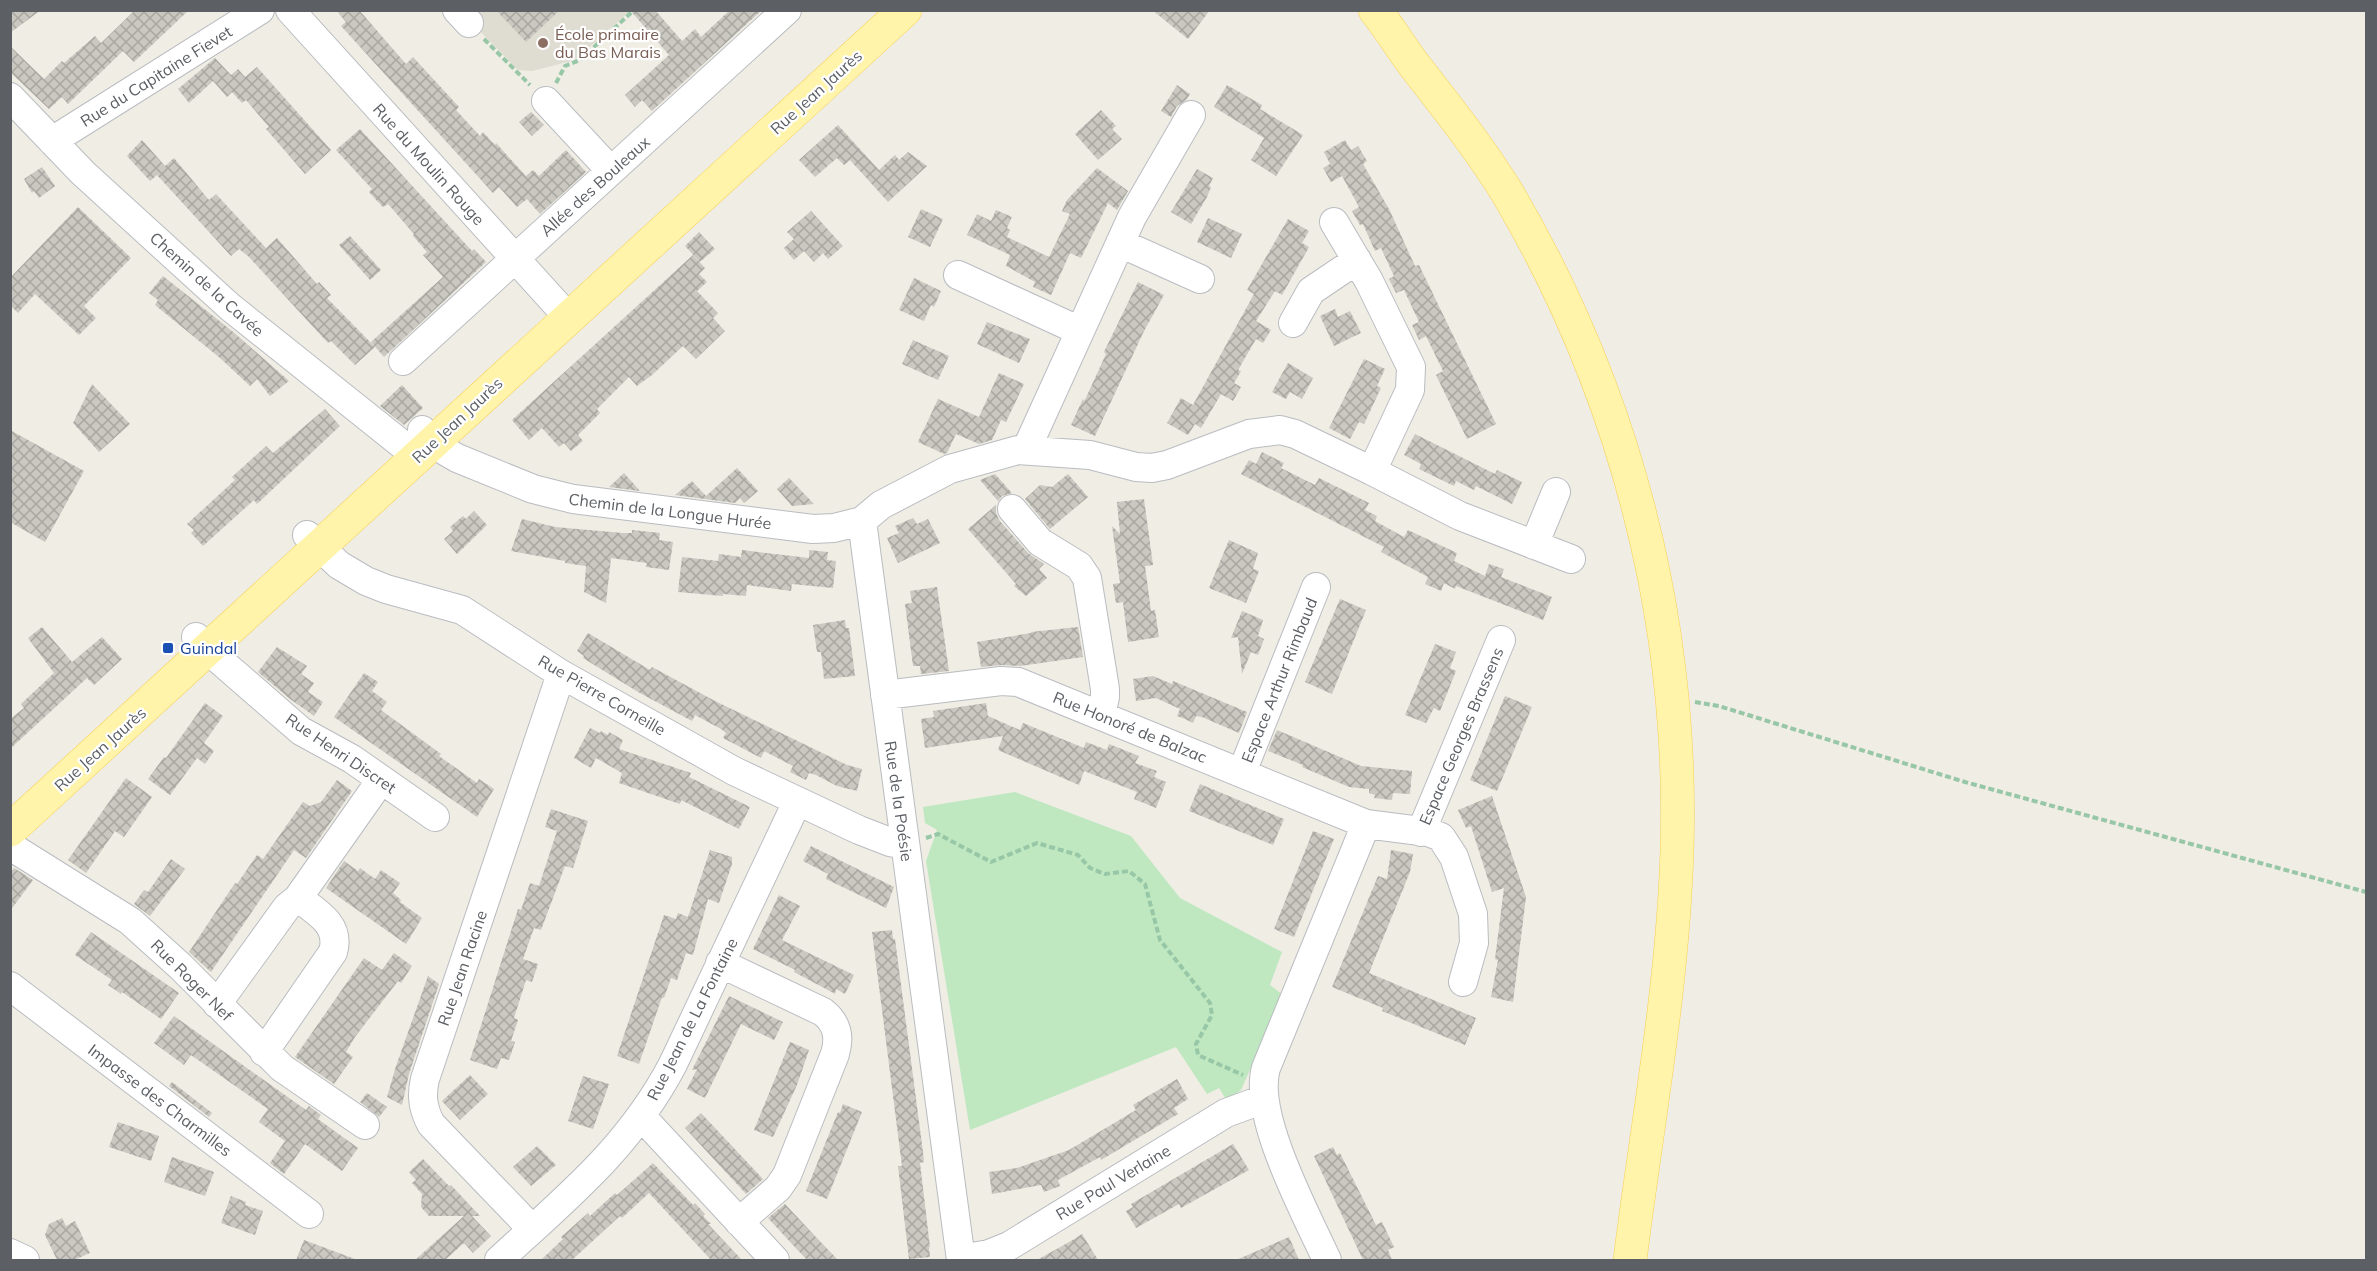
<svg xmlns="http://www.w3.org/2000/svg" width="2377" height="1271" font-family="Mulish,sans-serif">
	<defs>
		<pattern id="building-cross-hatch" width="8" height="8" patternUnits="userSpaceOnUse" patternTransform="scale(1.5)"><rect width="8" height="8" fill="#cac8c1"/><path d="M0 0l8 8M0 8l8-8" fill="none" stroke="#a7a6a0"/></pattern>
	</defs>
	<rect width="100%" height="100%" fill="#efede4"/>
	<!-- education -->
	<path fill="#dfdcd2" d="M473 11H630L575 60 532 71 518 70 474 25Z"/>
	<!-- green -->
	<path fill="#bfe8c0" d="M1015 792 1131 836 1180 898 1282 952 1270 985 1283 995 1241 1090 1227 1101 1219 1088 1207 1094 1176 1047 970 1130 926 861 937 830 925 823 923 807Z"/>
	<!-- building -->
	<path fill="url(#building-cross-hatch)" d="M10 10H41L10 33Z
		M135 10H189L134 62 123 51 68 104 62 97 49 109 10 72V46L44 79 62 61 64 63 95 36 101 43Z
		M336 10H359L406 64 413 57 459 107 456 110 480 136 483 132 495 145 496 143 526 176 533 170 539 176 566 150 586 172 540 214 527 199 517 207 499 187 493 193 341 26 346 22Z
		M496 10H560L526 42Z
		M630 10H655L682 41 695 29 701 37 730 10H762L652 111 642 100 635 107 625 95 669 55Z
		M1152 10H1210L1188 39Z
		M215 58 231 75 238 69 245 77 257 67 331 150 305 174 266 129 269 127 246 100 242 103 232 92 227 97 213 81 189 103 178 89Z
		M1177 85 1190 94 1186 100 1177 106 1171 117 1161 111Z
		M1227 85 1262 105 1260 109 1303 135 1276 176 1251 160 1264 138 1214 107Z
		M1101 110 1116 126 1112 129 1122 139 1098 160 1075 134Z
		M531 112 544 125 532 136 519 122Z
		M838 125 879 170 895 155 899 160 908 152 927 166 888 202 850 160 844 165 837 158 815 177 799 160Z
		M360 129 472 251 474 249 486 262 384 357 371 342 443 277 423 255 427 252 413 236 414 234 388 204 383 207 377 201 369 192 372 189 336 150Z
		M142 140 165 166 174 158 209 200 216 194 266 248 277 238 317 284 319 282 331 295 327 298 375 347 355 365 331 341 328 343 248 256 239 249 231 256 157 175 150 181 127 156Z
		M1345 140 1351 150 1358 146 1367 161 1363 164 1389 209 1415 266 1419 265 1496 424 1467 439 1436 375 1443 371 1426 336 1419 340 1412 325 1419 322 1404 290 1396 293 1389 279 1394 276 1381 248 1375 251 1363 224 1360 225 1352 211 1359 207 1342 176 1331 182 1323 168 1330 164 1324 152Z
		M42 167 55 186 39 198 34 191 32 193 24 179Z
		M1097 168 1128 191 1117 210 1108 203 1081 258 1070 253 1051 295 1033 287 1035 282 1006 266 1010 255 967 235 977 214 991 221 996 210 1012 217 1007 228 1010 230 1007 237 1049 257 1070 214 1062 211 1067 200Z
		M1197 169 1213 178 1209 186 1211 187 1207 197 1191 224 1171 212Z
		M78 207 131 258 84 306 96 318 79 335 35 294 18 313 10 305V278Z
		M921 209 943 219 930 247 908 237Z
		M811 211 843 246 828 259 823 253 814 262 804 251 794 260 784 248 794 239 787 232Z
		M1208 218 1242 234 1231 258 1197 242Z
		M1288 219 1309 231 1302 243 1309 247 1282 295 1275 291 1256 321 1271 330 1263 343 1256 339 1238 370 1241 371 1234 383 1241 387 1233 401 1221 394 1201 428 1195 424 1188 435 1167 423 1181 398 1193 405 1254 294 1247 290Z
		M699 232 715 249 700 262 685 246Z
		M350 236 381 270 370 280 339 245Z
		M693 255 705 268 699 274 707 282 697 291 718 313 713 318 725 331 696 359 683 346 652 375 637 386 629 377 597 409 600 413 578 435 583 441 571 451 564 443 559 447 542 428 529 440 512 420Z
		M163 276 232 331 289 381 270 396 257 379 250 386 220 358 155 305 158 300 149 293Z
		M914 278 941 291 934 307 931 305 924 321 899 310Z
		M1138 282 1164 295 1144 331 1095 436 1071 425 1083 399 1084 402 1106 354 1104 352Z
		M1335 309 1338 317 1350 311 1361 333 1334 346 1320 316Z
		M987 322 1030 339 1019 363 977 344Z
		M913 340 949 356 938 380 902 364Z
		M1364 359 1385 369 1377 386 1381 388 1364 424 1359 422 1350 439 1329 428Z
		M1288 363 1313 378 1302 399 1290 392 1286 399 1272 392Z
		M999 373 1024 384 1006 422 1001 420 992 440 979 444 956 434 947 453 944 454 918 442 938 399 979 417Z
		M92 384 130 424 99 452 73 423Z
		M402 385 423 408 404 425 380 406Z
		M325 409 340 426 257 504 254 500 203 546 191 533 194 530 187 524 235 480 232 477 266 446 273 453Z
		M10 430 84 471 45 542 10 522Z
		M1415 434 1495 474 1497 470 1522 482 1512 504 1476 486 1474 490 1456 481 1454 486 1419 469 1421 464 1404 455Z
		M1262 452 1284 463 1281 468 1315 485 1319 478 1369 503 1365 510 1377 516 1375 521 1404 537 1408 530 1457 553 1454 561 1485 576 1489 564 1504 569 1501 577 1552 597 1543 620 1456 586 1455 589 1444 583 1441 591 1425 584 1428 577 1381 552 1384 547 1241 474 1249 460 1256 464Z
		M737 468 758 491 744 503 740 498 735 503 675 495 692 481 706 496Z
		M624 473 640 491 609 487Z
		M995 474 1012 493 1002 496 998 501 980 480Z
		M1068 474 1088 497 1050 529 1025 499 1040 485 1052 487Z
		M789 478 814 504 792 506 777 489Z
		M1144 499 1153 565 1145 566 1151 611 1155 610 1159 637 1128 642 1123 602 1116 603 1113 584 1120 583 1112 526 1120 534 1117 502Z
		M996 505V513L999 520 1028 553 1044 564 1039 569 1047 578 1026 596 1014 586 1016 584 968 529Z
		M474 511 487 525 457 554 444 539 453 531 450 527 463 516 466 519Z
		M913 518 917 524 928 519 940 543 898 563 887 538 899 533 895 526Z
		M522 519 555 527 622 533H632V530L660 533 659 540 673 542 669 570 646 567 647 563 611 558 606 603 584 592 586 566 565 563V561L511 551Z
		M1229 540 1258 553 1253 569 1259 571 1246 603 1209 588Z
		M742 550 809 558V550L828 552 827 560 836 561 833 588 792 584 791 591 747 585 746 596 723 594V596L678 592 682 557 718 561 719 554 741 557Z
		M937 587 949 671 921 674 920 666H913L905 604 912 603 910 591Z
		M1340 599 1366 610 1332 694 1305 682Z
		M1242 611 1263 620 1258 636 1264 639 1258 655 1251 652 1242 674 1238 637 1231 638Z
		M845 620 846 628H849L855 676 824 679 821 652H817L813 625Z
		M42 627 72 662 102 637 122 659 94 685 87 678 10 749V719L24 708 21 704 54 673 28 638Z
		M1078 627 1083 657 1020 666 1002 665 981 667 977 642 1031 633V632Z
		M588 633 650 670 652 667 715 701 812 748 847 765 862 769 857 791 837 786 816 775 809 773 806 780 790 772 793 766 764 751 761 758 723 738 726 733 721 729 695 715 692 721 638 692 583 658 584 656 577 651Z
		M1435 644 1456 652 1450 668 1456 671 1440 711 1434 708 1426 723 1405 715Z
		M277 647 307 666 301 674 314 683 308 692 323 702 314 716 290 699 258 672Z
		M364 673 378 682 372 691 387 702 381 710 441 754 439 756 477 783 479 779 494 789 477 817 334 717Z
		M1153 676 1172 684 1173 681 1247 712 1239 733 1202 717 1196 716 1193 723 1185 719 1177 716 1180 709 1156 698 1136 701 1133 679Z
		M1505 696 1532 707 1497 791 1470 780Z
		M205 703 223 716 204 743 214 751 205 764 197 758 170 795 148 779 164 757 166 758Z
		M986 703 988 716 1020 730 1023 723 1084 748 1086 742 1107 750 1109 744 1139 756 1135 763 1157 771 1154 777 1166 782 1156 808 1134 799 1137 792 1084 771 1079 785 998 750 1003 736 925 748 921 719 934 717 933 711Z
		M590 728 600 733 601 731 608 735 609 732 623 740 619 749 691 773 689 777 750 807 739 829 681 800 680 804 619 783 622 773 596 758 591 768 574 758Z
		M1277 730 1361 766 1412 771 1410 794 1393 793 1392 800 1374 798 1375 795 1369 793V789L1349 787 1302 767 1303 765 1268 751Z
		M126 778 152 797 124 837 115 831 86 873 68 860Z
		M337 780 352 791 306 858 294 850 211 972 189 952 235 883 237 884 257 855 263 859 303 802 310 806 321 802Z
		M1200 784 1284 819 1273 845 1189 811Z
		M1492 796 1526 897 1513 1002 1491 997 1498 960 1495 959 1504 888 1492 892 1471 826 1466 828 1458 810Z
		M551 809 588 821 573 868 565 866 541 930 534 928 523 959 538 964 532 982 526 980 514 1018 518 1020 511 1041 515 1042 509 1060 501 1058 497 1069 470 1060 518 909 521 910 530 883 539 886 557 831 545 827Z
		M1313 831 1334 839 1294 937 1274 929Z
		M811 846 894 887 886 908 826 879 828 874 803 861Z
		M710 850 732 857V864L719 903 708 899 693 955 686 953 677 980 671 978 664 998 662 997 639 1064 617 1056 664 915 676 919 678 913 688 917Z
		M1391 850 1413 854 1410 872 1369 973 1476 1018 1465 1045 1382 1011 1383 1008 1332 987 1378 876 1387 879Z
		M171 859 185 869 150 916 134 904 144 890 148 892Z
		M344 861 358 871 360 868 375 879 381 870 400 883 393 893 401 900 400 902 422 918 406 944 326 888Z
		M14 868 33 880 10 911V873Z
		M779 895 800 906 782 940 854 975 845 994 836 989 835 994 826 989 794 972 795 970 753 949Z
		M892 930 893 939H895L923 1152 924 1162 920 1163 930 1247H929L930 1257 909 1259 898 1166H902L872 932Z
		M91 932 179 993 161 1019 122 992 121 994 108 985 112 980 75 955Z
		M394 953 412 966 401 983 398 981 355 1037 346 1052 353 1057 334 1084 295 1057 364 958 382 970Z
		M428 976 439 984 409 1074 402 1105 387 1097 396 1066Z
		M729 996 783 1022 774 1040 741 1024 705 1098 687 1089 697 1069 692 1070Z
		M174 1016 306 1110 309 1106 321 1115 318 1119 358 1148 342 1171 305 1144 284 1174 270 1163 285 1141 259 1122 268 1109 191 1055 184 1065 154 1043Z
		M790 1042 809 1050 797 1085 773 1137 754 1130Z
		M470 1075 488 1094 460 1120 442 1101Z
		M583 1076 609 1084 593 1129 568 1121Z
		M1177 1079 1188 1099 1174 1108 1178 1114 1101 1160 1100 1157 1058 1180 1060 1186 1044 1192 1041 1185 992 1194 989 1172 1017 1168 1069 1150 1136 1110 1133 1105Z
		M172 1082 212 1113 209 1117 169 1086Z
		M367 1093 387 1107 379 1117 360 1102Z
		M843 1104 862 1112 827 1199 806 1191 838 1112 840 1113Z
		M701 1113 763 1179 746 1194 685 1128Z
		M118 1122 159 1136 151 1161 109 1147Z
		M1233 1144 1249 1170 1181 1208 1179 1204 1136 1228 1126 1211 1133 1207 1131 1204Z
		M537 1146 556 1165 531 1186 513 1167Z
		M1333 1147 1337 1155 1340 1153 1376 1225 1382 1222 1394 1247 1388 1250 1392 1260H1363L1314 1156Z
		M172 1157 214 1172 205 1196 164 1182Z
		M423 1159 449 1186 451 1185 480 1216H472L491 1236 473 1253 464 1243 445 1260H415L464 1216H429L421 1207 422 1194 412 1183 416 1180 409 1172Z
		M653 1163 693 1205 695 1203 705 1214 703 1216 711 1224H708L742 1260H711L649 1193 622 1218 620 1216 572 1260H541L563 1239 561 1237 588 1213 590 1216 615 1193 617 1195Z
		M231 1196 246 1202 245 1205 263 1211 255 1235 221 1223Z
		M785 1204 813 1234 838 1260H807L791 1243 768 1218Z
		M62 1218 66 1226 75 1221 90 1253 74 1260H57L45 1235 49 1224Z
		M1082 1234 1098 1260H1037L1071 1241Z
		M1289 1237 1299 1260H1236Z
		M304 1240 355 1259 354 1260H296Z"/>
	<g fill="none" stroke-linecap="round" stroke-linejoin="round">
		<!-- minor casing -->
		<g stroke="#b9bcc1" stroke-width="30">
			<path id="minor" d="M290 10 569 318
				M457 10 469 23
				M10 97 83 173 230 307 404 446 415 459
				M546 101 611 171
				M52 141 260 10
				M1120 243 1200 279
				M958 275 1080 331
				M1293 323 1311 291 1357 260
				M403 361 787 10
				M422 430 445 451 457 458 533 489 573 499 813 529 834 528 862 521 881 505 950 469 1018 450 1090 455 1136 467 1152 468 1167 465 1249 434 1280 430 1295 434 1372 471 1410 390 1411 367 1369 281 1334 222
				M1026 450 1132 217 1191 115
				M1372 471 1460 516 1571 559
				M1012 509 1040 542 1079 566 1087 578 1105 689V697L1101 715
				M862 521 961 1260
				M307 535 339 565 366 581 386 589 462 610 561 674 734 771 859 830 890 842 905 845
				M1534 545 1556 492
				M196 637 217 658 301 731 352 759 435 817
				M885 695 1001 681 1018 682 1366 824 1428 832 1441 837 1454 857 1473 914 1474 943 1463 982
				M1242 772 1316 587
				M1421 832 1501 640
				M10 846 130 921 180 966 282 1068 365 1125
				M720 963 823 1012C837 1023 840 1037 835 1054L787 1175 778 1188 739 1222
				M10 986 309 1214
				M217 1004 287 907 298 898
				M264 1052 333 952C341 925 317 912 298 898L381 780
				M641 1116 775 1260
				M532 1229 431 1124C423 1109 421 1096 425 1079L561 674
				M10 1253 25 1260
				M961 1259 989 1254 1009 1246 1226 1113 1264 1099
				M499 1260C567 1197 629 1148 673 1064L797 802
				M1327 1260C1307 1216 1252 1115 1266 1068L1366 824"/>
		</g>
		<!-- major casing -->
		<g stroke="#f8cf54" stroke-width="34">
			<path id="major" d="M1375 10C1391 30 1403 51 1418 70 1449 110 1481 150 1508 194 1625 393 1684 620 1677 850 1673 987 1647 1124 1630 1260
				M10 830 905 10"/>
		</g>
		<!-- path -->
		<path stroke="#97c7a6" stroke-width="4" stroke-dasharray="6 3" stroke-linecap="butt" d="M484 39 530 85
			M556 83 565 66 580 60 634 10
			M1695 702 1719 706 1965 782 2366 892
			M926 838 938 834 991 862 1037 843 1078 855 1090 868 1105 874 1129 871 1145 884 1160 940 1210 1003 1212 1015 1196 1044 1198 1055 1243 1075"/>
		<!-- minor -->
		<use href="#minor" stroke="#fff" stroke-width="28"/>
		<!-- major -->
		<use href="#major" stroke="#fff4a9" stroke-width="33"/>
	</g>
	<!-- markers -->
	<circle fill="#8d6e63" stroke="#fff" stroke-width="2" cx="543" cy="43" r="6"/>
	<rect fill="#1a4fb4" stroke="#fff" stroke-width="2" x="162" y="642" width="12" height="12" rx="3"/>
	<g text-anchor="middle" stroke-width="4.5" stroke-linejoin="round" paint-order="stroke">
		<!-- education labels -->
		<g font-size="16" fill="#785e54" stroke="#fff" text-anchor="start">
			<text x="555" y="40">École primaire<tspan x="555" dy="18">du Bas Marais</tspan></text>
		</g>
		<!-- street labels -->
		<g font-size="16" fill="#5c6065" stroke="#fff">
			<text transform="translate(156 76) rotate(-32)" y="6">Rue du Capitaine Fievet</text>
			<text transform="translate(816 92) rotate(-42)" y="6">Rue Jean Jaurès</text>
			<text transform="translate(429 164) rotate(48)" y="6">Rue du Moulin Rouge</text>
			<text transform="translate(595 186) rotate(-42)" y="6">Allée des Bouleaux</text>
			<text transform="translate(207 284) rotate(42)" y="6">Chemin de la Cavée</text>
			<text transform="translate(457 420) rotate(-43)" y="6">Rue Jean Jaurès</text>
			<text transform="translate(670 511) rotate(7)" y="6">Chemin de la Longue Hurée</text>
			<text transform="translate(1279 680) rotate(-68)" y="6">Espace Arthur Rimbaud</text>
			<text transform="translate(602 695) rotate(30)" y="6">Rue Pierre Corneille</text>
			<text transform="translate(1130 727) rotate(22)" y="6">Rue Honoré de Balzac</text>
			<text transform="translate(1461 736) rotate(-67)" y="6">Espace Georges Brassens</text>
			<text transform="translate(100 749) rotate(-42)" y="6">Rue Jean Jaurès</text>
			<text transform="translate(341 753) rotate(34)" y="6">Rue Henri Discret</text>
			<text transform="translate(899 801) rotate(82)" y="6">Rue de la Poésie</text>
			<text transform="translate(462 968) rotate(-71)" y="6">Rue Jean Racine</text>
			<text transform="translate(192 980) rotate(45)" y="6">Rue Roger Nef</text>
			<text transform="translate(692 1019) rotate(-63)" y="6">Rue Jean de La Fontaine</text>
			<text transform="translate(160 1100) rotate(37)" y="6">Impasse des Charmilles</text>
			<text transform="translate(1113 1182) rotate(-31)" y="6">Rue Paul Verlaine</text>
		</g>
		<!-- transit labels -->
		<g font-size="16" fill="#164399" stroke="#fff" text-anchor="start">
			<text x="180" y="654">Guindal</text>
		</g>
	</g>
	<!-- border -->
	<rect width="2377" height="1271" fill="none" stroke="#5c6065" stroke-width="24"/>
</svg>
